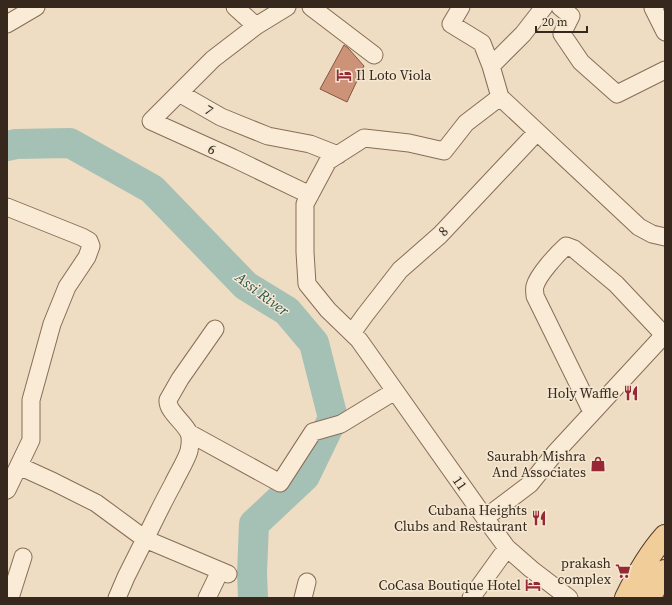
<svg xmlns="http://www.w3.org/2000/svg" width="672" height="605" font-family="'Source Serif 4',serif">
	<rect width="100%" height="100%" fill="#eeddc2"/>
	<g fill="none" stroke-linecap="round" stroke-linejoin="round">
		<!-- river -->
		<path stroke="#a5c0b5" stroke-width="30" d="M7 146 16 144 70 143 152 189 246 286 287 311 314 343 333 418 305 476 254 524 252 573 253 598"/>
	</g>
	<!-- building -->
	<path fill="#cc9378" stroke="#87553f" d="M344 45 348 48 364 66 347 102 320 89Z"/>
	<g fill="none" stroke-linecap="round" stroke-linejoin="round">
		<!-- minor casing -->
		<g stroke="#886d59" stroke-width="19">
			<path id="minor" d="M235 7 256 26 287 7
				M311 7 374 55
				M461 7 451 24 482 43 491 66 500 97 639 227 652 234 665 237
				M560 7 571 16 562 34 581 62 617 94 665 70
				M655 7 653 8 665 32
				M7 24 36 7
				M256 26 213 59 179 93 221 117 268 136 310 144 338 155
				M491 66 523 34 544 7
				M179 93 151 121 233 158 310 195
				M500 97 466 123 444 151 409 143 364 138 328 161 305 204V252L307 284 328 310 359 340 485 518 507 548 531 569 569 598
				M7 207 82 237 89 241 91 246 87 257 67 287 52 324 31 400V440L7 490
				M352 333 365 315 400 270 440 235 537 132
				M592 412 535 296C535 293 534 289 535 286 538 275 557 254 566 246L574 249 616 284 665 336
				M189 433 280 483 313 432 341 424 395 391
				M19 466 54 482 96 503 145 539C154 521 163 502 173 484 178 473 185 463 189 451 190 446 191 438 189 433 184 422 167 411 168 400L180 379 215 329
				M485 518 530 484 555 453 664 335
				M10 598 23 557
				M117 598 126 577 145 539 228 574
				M207 598 220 571
				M303 598 307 582
				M471 598 507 548"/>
		</g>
		<!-- primary casing -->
		<g stroke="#553c2e" stroke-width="24">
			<path id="primary" d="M626 598C637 575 648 555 665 536
				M649 598 665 571"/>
		</g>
		<!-- minor -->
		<use href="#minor" stroke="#f9ebd5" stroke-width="17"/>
		<!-- primary -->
		<use href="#primary" stroke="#f1cd9a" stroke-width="22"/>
	</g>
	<!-- icons -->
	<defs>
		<g id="hotel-bare" transform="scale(1.2)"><path d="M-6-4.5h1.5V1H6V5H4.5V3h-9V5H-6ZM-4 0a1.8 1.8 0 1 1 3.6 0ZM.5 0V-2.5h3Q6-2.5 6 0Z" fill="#972935" stroke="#f5e8d2" stroke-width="2.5" paint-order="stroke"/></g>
		<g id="restaurant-bare" transform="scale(1.2)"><path d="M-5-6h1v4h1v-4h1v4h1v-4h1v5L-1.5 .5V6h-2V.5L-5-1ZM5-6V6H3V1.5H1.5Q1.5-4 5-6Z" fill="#972935" stroke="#f5e8d2" stroke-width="2.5" paint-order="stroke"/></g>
		<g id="shop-bare" transform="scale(1.2)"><path d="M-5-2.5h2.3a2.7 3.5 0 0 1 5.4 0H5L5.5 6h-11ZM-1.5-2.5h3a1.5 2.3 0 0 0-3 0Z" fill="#972935" stroke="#f5e8d2" stroke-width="2.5" paint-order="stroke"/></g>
		<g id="supermarket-bare" transform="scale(1.2)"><path d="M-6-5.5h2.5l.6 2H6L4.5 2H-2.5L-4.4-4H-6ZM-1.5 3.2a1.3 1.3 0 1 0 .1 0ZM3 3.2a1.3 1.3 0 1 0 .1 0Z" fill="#972935" stroke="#f5e8d2" stroke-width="2.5" paint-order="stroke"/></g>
	</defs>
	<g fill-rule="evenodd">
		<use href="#hotel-bare" x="344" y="75"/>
		<use href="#restaurant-bare" x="631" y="393"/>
		<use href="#shop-bare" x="598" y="464"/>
		<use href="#restaurant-bare" x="539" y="518"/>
		<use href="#supermarket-bare" x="623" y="571"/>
		<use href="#hotel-bare" x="533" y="585"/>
	</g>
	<g text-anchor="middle" stroke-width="3" stroke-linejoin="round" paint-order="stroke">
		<!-- poi labels -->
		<g font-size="14" fill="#37281d" stroke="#f5e8d2" text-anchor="end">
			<text x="356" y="80" text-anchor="start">Il Loto Viola</text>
			<text x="619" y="398">Holy Waffle</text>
			<text x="586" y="461">Saurabh Mishra<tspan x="586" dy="16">And Associates</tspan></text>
			<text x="527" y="515">Cubana Heights<tspan x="527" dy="16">Clubs and Restaurant</tspan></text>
			<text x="611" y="568">prakash<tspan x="611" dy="16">complex</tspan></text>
			<text x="521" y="590">CoCasa Boutique Hotel</text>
		</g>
		<!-- street labels -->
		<g font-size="14" fill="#37281d" stroke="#f5e8d2">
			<text transform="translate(209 110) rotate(30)" y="5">7</text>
			<text transform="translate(212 149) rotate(24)" y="5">6</text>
			<text transform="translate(443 231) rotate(-45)" y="5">8</text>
			<text transform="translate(460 483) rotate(55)" y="5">11</text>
		</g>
		<!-- water labels -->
		<g font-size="15" font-style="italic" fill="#2d5750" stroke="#f5e8d2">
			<text transform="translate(262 294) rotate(37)" y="5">Assi River</text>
		</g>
	</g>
	<!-- border -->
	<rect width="672" height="605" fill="none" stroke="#37281d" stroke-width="16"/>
	<!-- scale -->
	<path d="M536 26v6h51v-6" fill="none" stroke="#37281d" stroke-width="2"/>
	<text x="542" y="26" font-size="12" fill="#37281d" stroke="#f5e8d2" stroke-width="3" paint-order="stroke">20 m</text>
</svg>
